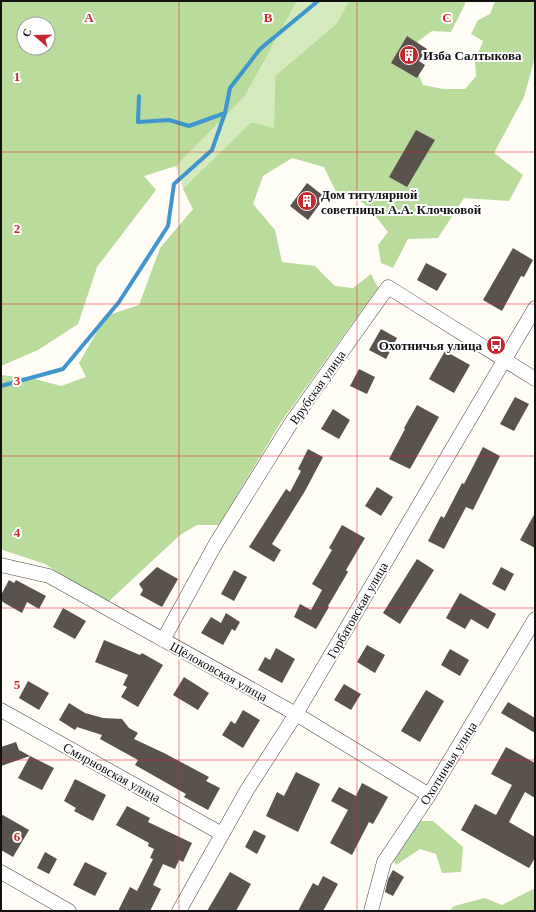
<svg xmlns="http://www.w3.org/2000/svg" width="536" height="912" font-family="'Times New Roman',serif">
	<rect width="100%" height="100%" fill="#fffdf5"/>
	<!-- green -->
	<path fill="#d5ebbd" d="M297 1H349L337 23 275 76 274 128 251 122 183 189 176 166 245 96Z"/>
	<!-- forest -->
	<path fill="#b9dc9c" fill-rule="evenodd" d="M1 1H297L245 96 176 166 144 176 156 190 97 267 78 324 38 350 1 366ZM24 24H48V48H24Z
		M349 1H465V4L451 32 432 31 417 42 414 63 423 85 443 89H465L476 76 475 61 483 41 471 34 478 20 490 14 495 1H535V60L534 61 524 97 494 153 523 175 509 201 464 198 438 238 408 239 393 268 381 263 378 245 388 232 368 207 350 193 337 194 324 167 292 158 263 176 253 204 275 230 282 262 315 266 335 286 353 288 371 274 378 288 281 422 219 525H197L180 535 107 603 45 564 3 550 1 547V375L35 379 61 386 86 377 79 363 106 316 139 305 160 248 193 209 183 189 251 122 274 128 275 76 337 23Z
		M404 821H433L463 847 461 872 442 873 436 854 420 849 396 865 386 846Z
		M533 889 535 891V911H449L454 906 485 898 502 905Z"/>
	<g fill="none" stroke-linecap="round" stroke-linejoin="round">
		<!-- stream -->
		<path stroke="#3f96cf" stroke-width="4" d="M139 96 138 122 169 120 189 126 225 113
			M1 386 63 369 119 302 168 226 174 184 212 150 225 113 230 88 260 49 318 1"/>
	</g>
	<!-- building -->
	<path fill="#5a524d" d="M407 36 427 49 419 61 425 65 417 78 391 63Z
		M416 130 435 140 407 187 389 177Z
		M307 183 325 197 308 220 290 206Z
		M513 248 533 260 524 277 521 276 502 311 483 300Z
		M426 263 447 274 437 291 417 280Z
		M381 329 397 338 386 359 369 350Z
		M445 351 470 365 454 393 429 379Z
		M359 369 375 377 367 394 350 386Z
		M515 397 529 404 514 431 500 424Z
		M417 405 439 417 410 469 389 459 405 429 404 428Z
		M333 409 350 420 339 439 321 429Z
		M483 447 500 456 473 510 466 507 444 549 428 541 441 516 444 518 462 483 464 484Z
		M308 449 323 457 305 491 272 544 281 550 274 562 249 547 286 489 290 492 301 471 298 469Z
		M377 487 393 497 381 516 365 506Z
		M535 513V548L520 540Z
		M342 525 365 538 346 570 348 572 328 606 329 607 316 629 294 617 300 604 311 610 322 590 312 584 332 550 329 548Z
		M417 559 434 570 400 624 383 613Z
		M157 567 178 579 162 607 140 595 143 590 139 584Z
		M501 567 514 574 505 591 492 584Z
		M234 570 247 577 234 601 221 594Z
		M9 580 14 583 16 580 46 596 39 609 27 602 22 613 1 601V595Z
		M460 593 496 614 488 629 471 619 465 629 446 618Z
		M63 608 86 621 75 639 53 627Z
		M226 613 240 622 235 631 232 629 223 645 201 633 211 617 221 623Z
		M104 640 140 655 142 653 163 665 138 707 121 697 127 687 123 685 128 675 95 662Z
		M367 645 385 655 375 673 357 662Z
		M276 648 295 659 282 683 258 670 265 657 270 660Z
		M450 649 469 660 460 676 441 665Z
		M184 677 209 693 198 710 173 695Z
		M28 681 49 693 39 710 19 698Z
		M344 684 361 694 351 710 334 700Z
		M426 690 444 701 420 742 401 731Z
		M508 702 535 718V733L501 713Z
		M69 703 85 713 103 718 122 719 129 728 138 733 134 739 164 753 209 777 206 781 220 788 208 810 184 797 186 794 135 765 138 760 100 739 102 735 77 727 75 730 59 720Z
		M243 710 260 720 243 748 222 735 231 721 235 724Z
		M16 742 19 750 30 756 1 766V747Z
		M506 747 535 763V798L525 792 509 822 535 837V858L529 868 461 830 475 804 496 815 512 785 491 774Z
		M30 756 54 768 42 790 18 778Z
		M296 772 320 784 298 832 266 816 277 792 284 796Z
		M75 779 106 795 93 821 74 811 76 808 64 801Z
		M362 783 388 797 373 824 369 822 352 855 330 843 348 810 331 801 339 787 356 796Z
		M127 806 150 818 148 822 192 843 183 862 179 860 175 869 163 864 153 885 161 889 150 911H118L130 887 137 891 153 859 150 858 154 849 148 846 149 843 116 825Z
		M1 814 29 830 13 857 1 850Z
		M254 830 266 836 257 854 245 847Z
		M45 852 57 859 49 874 37 868Z
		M85 862 107 873 95 896 73 885Z
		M393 870 404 877 393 896 385 892 388 879Z
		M230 872 251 884 236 911H207Z
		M323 876 338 884 323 911H298L313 883 318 886Z"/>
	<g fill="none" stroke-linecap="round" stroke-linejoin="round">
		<!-- minor casing -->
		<g stroke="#444" stroke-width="15">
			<path id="minor" d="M1 565 49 576 296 714 429 795
				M163 640 215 545 291 423 388 287 535 379
				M1 710 222 834
				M1 872 69 911
				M179 911 247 790 296 714 535 308
				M371 911 384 862 429 795 535 619"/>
		</g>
		<!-- minor -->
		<use href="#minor" stroke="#fff" stroke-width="14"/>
	</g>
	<!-- grid -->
	<path fill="none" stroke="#d62828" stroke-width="1" stroke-opacity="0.55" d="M179 1V911M357 1V911M1 152H535M1 304H535M1 456H535M1 608H535M1 760H535"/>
	<!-- icons -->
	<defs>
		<g id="building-disc" transform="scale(1)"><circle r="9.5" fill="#c4262e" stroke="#fff"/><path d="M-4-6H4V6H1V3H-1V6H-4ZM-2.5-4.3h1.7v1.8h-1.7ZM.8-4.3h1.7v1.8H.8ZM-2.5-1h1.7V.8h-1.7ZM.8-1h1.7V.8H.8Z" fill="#fff"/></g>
		<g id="bus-disc" transform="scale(1)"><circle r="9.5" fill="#c4262e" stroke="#fff"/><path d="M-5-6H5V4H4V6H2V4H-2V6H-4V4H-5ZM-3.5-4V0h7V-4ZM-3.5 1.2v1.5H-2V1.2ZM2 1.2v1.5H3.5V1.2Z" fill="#fff"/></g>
	</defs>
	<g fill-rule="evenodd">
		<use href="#building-disc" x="409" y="55"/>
		<use href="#building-disc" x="307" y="201"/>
		<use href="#bus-disc" x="496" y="345"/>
	</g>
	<g text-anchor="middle" stroke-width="4" stroke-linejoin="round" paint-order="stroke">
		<!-- poi labels -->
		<g font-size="13" font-weight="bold" fill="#111" stroke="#fff" text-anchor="start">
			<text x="423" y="60">Изба Салтыкова</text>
			<text x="321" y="199">Дом титулярной<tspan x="321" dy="15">советницы А.А. Клочковой</tspan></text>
			<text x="482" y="350" text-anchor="end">Охотничья улица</text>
		</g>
		<!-- street labels -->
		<g font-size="13" fill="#111" stroke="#fff">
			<text transform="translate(317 387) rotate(-55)" y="5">Врубская улица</text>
			<text transform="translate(357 610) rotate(-60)" y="5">Горбатовская улица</text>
			<text transform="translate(219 671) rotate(29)" y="5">Щёлоковская улица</text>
			<text transform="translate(448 763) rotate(-58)" y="5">Охотничья улица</text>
			<text transform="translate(112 772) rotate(29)" y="5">Смирновская улица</text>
		</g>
	</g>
	<g font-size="13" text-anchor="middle" font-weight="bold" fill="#d62828" stroke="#fff" stroke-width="4" stroke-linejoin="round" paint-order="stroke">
		<text x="89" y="22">A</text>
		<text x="268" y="22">B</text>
		<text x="447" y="22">C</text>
		<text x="17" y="81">1</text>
		<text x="17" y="233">2</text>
		<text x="17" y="385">3</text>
		<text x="17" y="537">4</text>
		<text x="17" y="689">5</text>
		<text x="17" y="841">6</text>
	</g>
	<!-- border -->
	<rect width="536" height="912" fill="none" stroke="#111111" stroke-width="4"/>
	<!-- north arrow -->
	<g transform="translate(36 36) rotate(290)"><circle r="19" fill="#ffffff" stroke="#a0a0a0"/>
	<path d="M0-3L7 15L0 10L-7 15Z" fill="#c4262e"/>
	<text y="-6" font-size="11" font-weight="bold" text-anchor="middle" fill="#111111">С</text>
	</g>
</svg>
